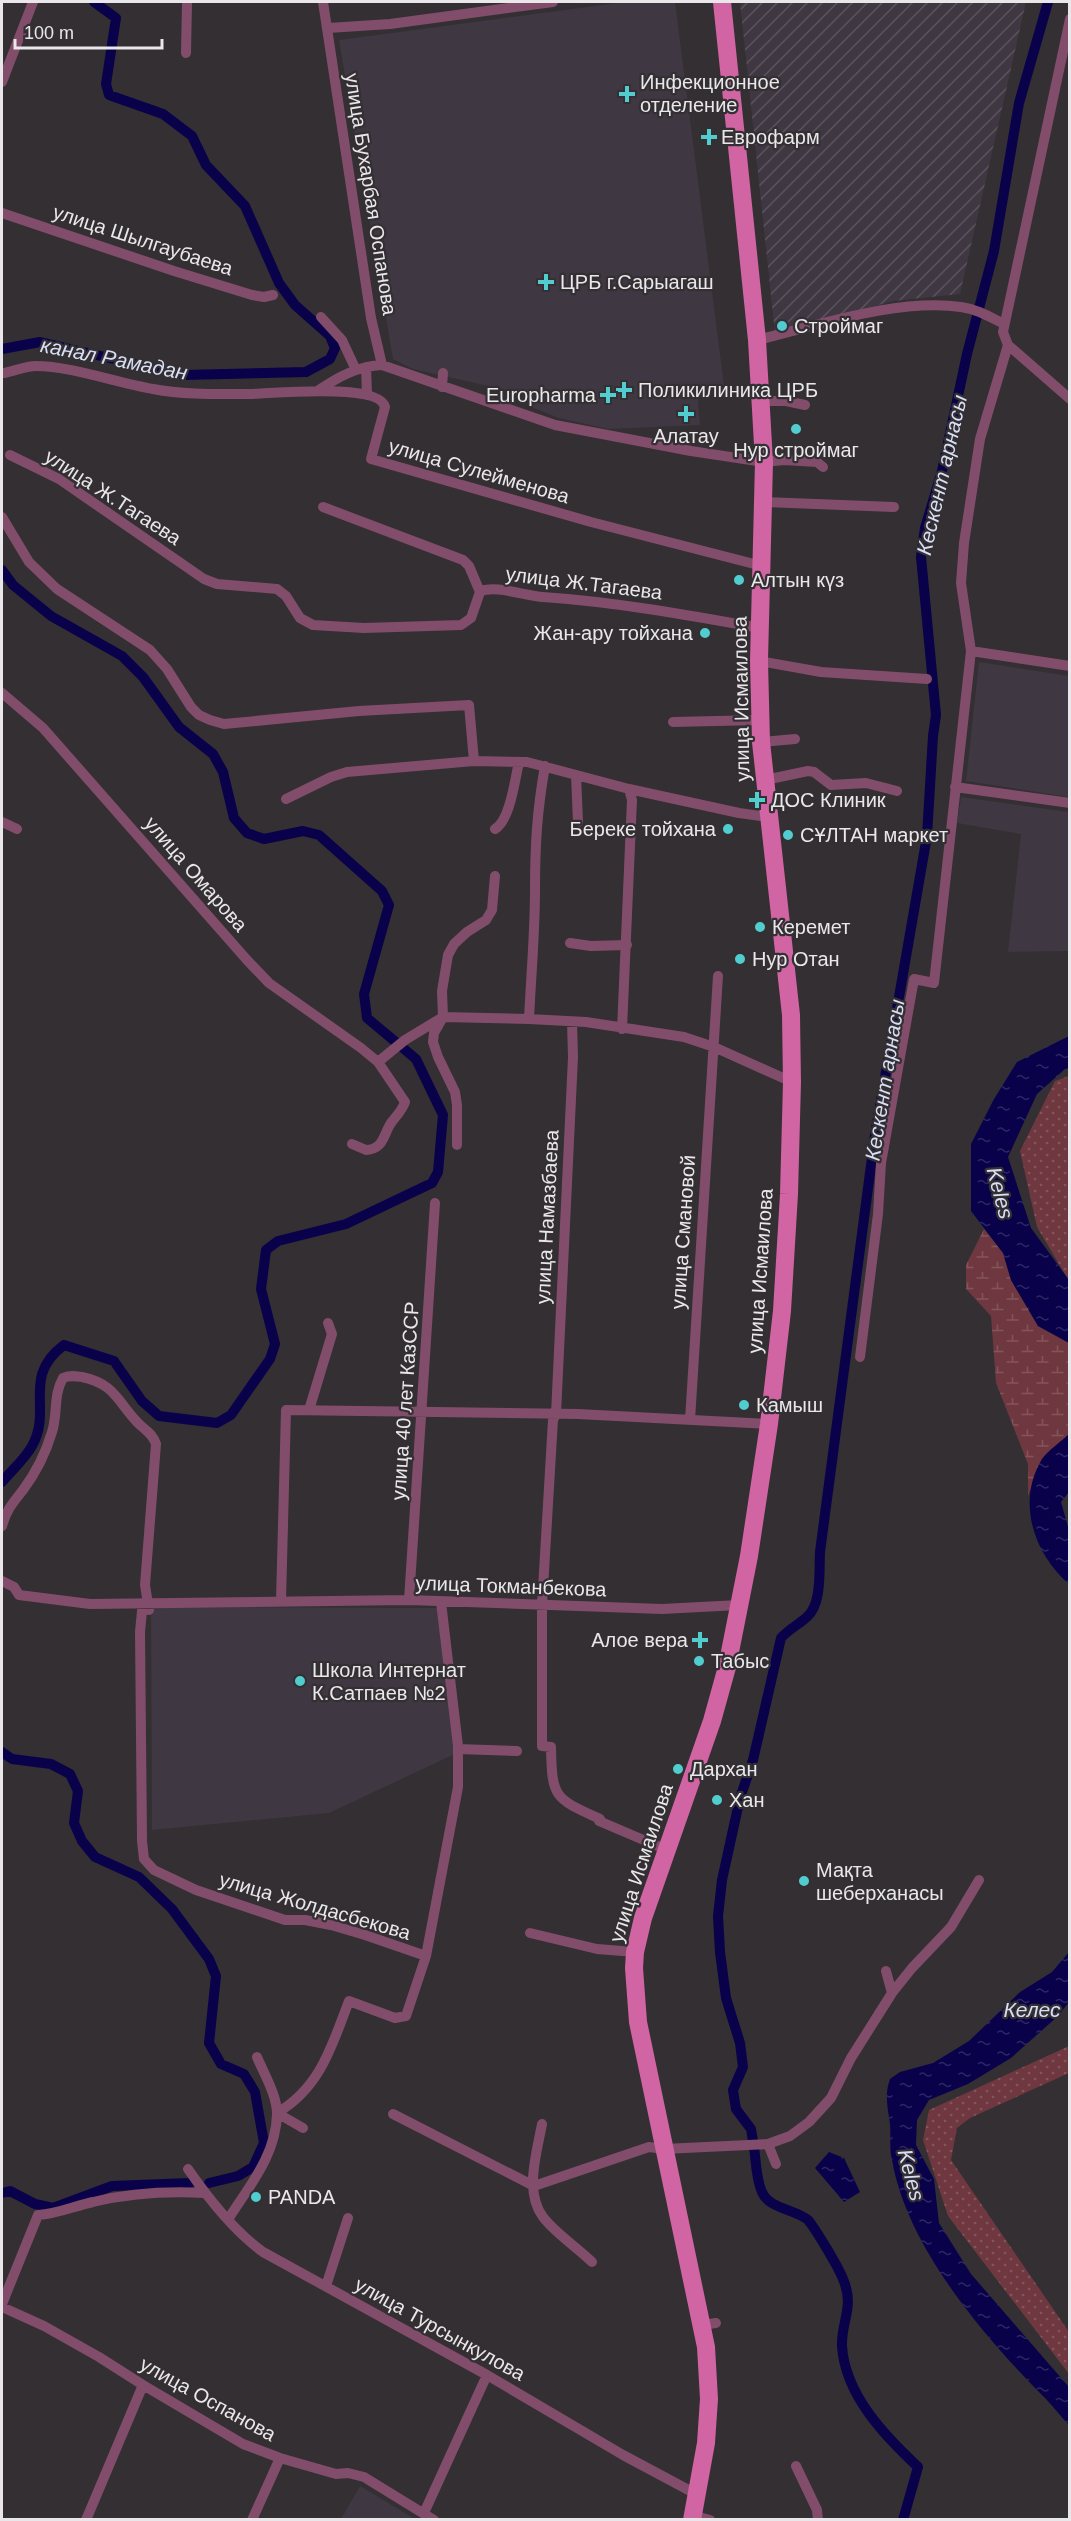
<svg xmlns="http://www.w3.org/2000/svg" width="1071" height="2521" font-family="Arial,sans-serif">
	<defs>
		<pattern id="industrial-furrows" width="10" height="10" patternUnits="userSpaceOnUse" patternTransform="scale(1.5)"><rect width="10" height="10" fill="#3f3741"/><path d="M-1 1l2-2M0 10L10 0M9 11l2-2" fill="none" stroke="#5b545d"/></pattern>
		<pattern id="grass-dots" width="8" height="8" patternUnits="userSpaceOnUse" patternTransform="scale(1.5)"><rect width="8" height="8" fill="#6f373f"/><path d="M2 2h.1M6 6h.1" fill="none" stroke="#84545b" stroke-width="1.8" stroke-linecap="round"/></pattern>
		<pattern id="wetland-marsh" width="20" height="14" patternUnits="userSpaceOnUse" patternTransform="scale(1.5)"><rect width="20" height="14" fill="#6f373f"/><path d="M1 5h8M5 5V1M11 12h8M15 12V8" fill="none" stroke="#84545b"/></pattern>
		<pattern id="water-ripples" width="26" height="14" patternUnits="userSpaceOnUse" patternTransform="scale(1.5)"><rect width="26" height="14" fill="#09024a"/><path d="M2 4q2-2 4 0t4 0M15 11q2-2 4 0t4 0" fill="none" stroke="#2d2764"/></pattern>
	</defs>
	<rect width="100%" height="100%" fill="#332f33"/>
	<!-- built -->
	<path fill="#3f3741" d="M625 2H675L724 385 697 389 700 425 608 429 559 418 531 407 523 394 413 369 393 359 339 40Z
		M979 662 1069 676V797L966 781Z
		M961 797 1069 812V951L1008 952 1021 834 957 823Z
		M151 1607 441 1608 457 1753 329 1813 152 1830Z
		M360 2486 415 2519H341Z"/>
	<!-- industrial -->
	<path fill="url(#industrial-furrows)" d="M740 2H1026L960 294 893 301 775 334Z"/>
	<!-- grass -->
	<path fill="url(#grass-dots)" d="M1069 1076V1281L1037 1227 1020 1151 1055 1081Z
		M1069 2046V2073L970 2118 957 2128 951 2160 1069 2332V2374L948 2216 923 2140 929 2110Z"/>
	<!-- wetland -->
	<path fill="url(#wetland-marsh)" d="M984 1229 1003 1253 1011 1280 1038 1326 1069 1343V1434L1042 1459 1028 1496V1464L996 1383 991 1316 966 1289V1265Z"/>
	<!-- water -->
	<path fill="url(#water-ripples)" d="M1069 1036V1068L1065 1069 1037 1094 1008 1157 1031 1228 1069 1280V1343L1038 1326 1011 1280 1003 1253 971 1211V1144L994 1099 1017 1062Z
		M1069 1434V1492L1061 1502 1069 1530V1584C1034 1554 1016 1502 1042 1459 1048 1450 1061 1442 1069 1434Z
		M1069 1952V2002L1058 2016 1011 2058 968 2084 929 2100 917 2120 916 2145 934 2179 939 2223 971 2274 1069 2387V2425C1061 2417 1054 2407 1045 2398 984 2337 907 2247 892 2160 889 2149 891 2136 890 2124 888 2109 884 2095 890 2079L900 2072 933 2063 969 2041 1020 1992 1052 1972Z
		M829 2152 844 2158 860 2192 844 2202 815 2168Z"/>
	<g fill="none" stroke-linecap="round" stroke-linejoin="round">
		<!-- canal -->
		<path stroke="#09024a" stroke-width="10" d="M2 349 40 342 183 375 306 372 330 359 335 348 330 336 295 305 279 283 245 206 206 165 192 136 163 114 109 95 106 84 116 18 94 2
			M2 570 13 585 51 616 122 656 143 677 179 727 213 754 223 772 234 818 247 833 264 839 303 831 319 835 382 891 389 905 364 994 367 1018 416 1059 443 1115 438 1172 432 1183 346 1224 278 1241 266 1250 261 1289 275 1344 270 1359 231 1415 217 1423 159 1416 142 1401 114 1361 64 1345C21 1377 53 1409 32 1446 25 1459 11 1471 2 1482
			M2 1752 12 1759 51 1764 70 1774 78 1791 74 1823 82 1841 95 1857 139 1877 172 1909 209 1959 216 1976 209 2043 221 2064 244 2074 255 2092 264 2143 253 2167 238 2176 209 2183
			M753 2141 751 2129 736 2109 733 2090 743 2067 740 2043 726 1998 720 1952 718 1916 722 1880 740 1798 753 1760 781 1638C789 1629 798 1625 807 1617 822 1604 819 1571 820 1552L875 1135 927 836 933 736 936 715 921 557 925 528 942 471 967 354 994 251 1019 103 1048 2
			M754 2147C756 2161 756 2179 762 2192 769 2209 795 2209 808 2220 815 2228 839 2268 843 2279 855 2307 841 2321 842 2346 845 2395 885 2436 918 2467L903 2520
			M2 2193 10 2191 35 2204 53 2208 112 2186 190 2183"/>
		<!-- minor -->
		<path stroke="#824d6a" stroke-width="10" d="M323 2 371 318 382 365
			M1070 19 1003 332 1008 345 1070 399
			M328 28 390 24 553 2
			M186 53 187 2
			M2 82 33 2
			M2 213 174 271 252 295 264 297 273 295
			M321 317 342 340 356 370
			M757 340C819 325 899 298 961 307 977 309 990 317 1004 324
			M366 367 367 395
			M4 373C14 371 26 366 36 366 71 366 117 383 153 389 184 395 217 394 249 394 271 394 379 382 385 407L371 459 591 522 762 566
			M442 387 443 373
			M319 390C338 377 358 366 382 365L555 425 691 451 764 462 784 460 817 462 823 467
			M761 401H786L805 405
			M10 455 59 479 204 579 217 584 277 589 286 596 300 618 313 625 364 628 461 625 471 618 480 592C493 584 526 596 543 597 616 602 688 615 760 628
			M764 502 894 507
			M323 507 463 560 469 566 480 592
			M2 517 29 562 57 589 150 650 167 669 191 707 199 715 210 720 224 724 359 711 469 705 474 761
			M971 651 1070 666
			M759 661 821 672 927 679
			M2 693 43 728 247 960 269 983 361 1048 378 1062 405 1102C402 1111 396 1116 391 1123 383 1135 384 1149 366 1150L352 1144
			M673 722 760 720
			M761 742 795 739
			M576 775 578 822
			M765 780 808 771 814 772 831 785 866 783 897 791
			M955 787 1070 803
			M286 799 331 777 347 772 474 761 527 762 629 789 739 813 768 817
			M2 822 17 829
			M495 829C510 821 515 779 519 762
			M570 943 591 946 627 945
			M529 1019C531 976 535 933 535 890 535 845 537 811 545 766
			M572 1022 573 1057 556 1414 553 1420 542 1605V1746L551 1747C552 1798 554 1798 600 1819L599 1821 667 1850
			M622 1029 632 800 629 789
			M378 1062 405 1040 443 1017 529 1019 586 1022 684 1037 714 1047 792 1082
			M457 1145V1105L455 1092 438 1057 433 1042 434 1033 443 1017 442 991 448 955 454 944 467 932 486 920 492 910 495 876
			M860 1357 878 1214 881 1163 914 979 934 983 971 651 961 583 964 543 980 439 1008 345
			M309 1410 332 1334 328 1323
			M690 1420 718 976
			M2 1526C7 1509 12 1504 23 1490 35 1474 46 1452 52 1432 58 1414 53 1395 63 1378 69 1375 75 1376 82 1377 115 1384 117 1401 138 1423 145 1430 153 1434 156 1444L145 1585 149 1610
			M2 1581 14 1587 19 1595 90 1604 409 1600 662 1609 739 1605
			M409 1600 435 1203
			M281 1601 286 1410 578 1414 769 1424
			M148 1603 142 1611 140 1632 142 1841 144 1859 154 1870 196 1890 285 1920H305L331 1925 365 1935 426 1956
			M458 1749 517 1751
			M530 1933 597 1949 635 1952
			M886 1971 892 1993
			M277 2113C321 2087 332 2045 349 2001L395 2018 406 2016 426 1956 458 1787V1746L441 1602
			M277 2113 303 2128
			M393 2114 534 2186 649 2147 664 2149 768 2144 790 2136 809 2122 831 2098 851 2058 892 1993 912 1968 951 1927 979 1880
			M542 2124C537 2152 524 2192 543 2217 556 2234 577 2247 592 2262
			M768 2144 776 2164
			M188 2169C208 2198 234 2231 263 2252L487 2375 623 2455 696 2494
			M229 2218C250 2185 276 2155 277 2114 277 2095 264 2074 257 2057
			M326 2286 348 2218
			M2 2304 38 2215C58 2214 74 2206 93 2202 130 2193 167 2191 205 2193
			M2 2307 44 2326 99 2357 143 2385 243 2444 280 2458 336 2474 348 2473 364 2477 434 2520
			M702 2325 716 2323
			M796 2466 817 2510 818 2520
			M424 2513 487 2375
			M692 2515 710 2520
			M86 2520 143 2385
			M252 2520 280 2458"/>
		<!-- primary -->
		<path stroke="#d164a2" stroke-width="18" d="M692 2520 706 2443 709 2399 706 2347 638 2022 634 1968 635 1952 643 1918 712 1721 727 1667 749 1556 769 1424 782 1311 789 1194 792 1082 791 1015 761 742 759 661 764 462 757 340 722 2"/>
	</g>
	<!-- markers -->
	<g fill="#52cdcf" stroke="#332f33" stroke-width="2">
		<path d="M624 85h6v6h6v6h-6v6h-6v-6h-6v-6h6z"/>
		<path d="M706 128h6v6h6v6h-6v6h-6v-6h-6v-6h6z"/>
		<path d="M543 273h6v6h6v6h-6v6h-6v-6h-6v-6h6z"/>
		<circle cx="782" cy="326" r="6"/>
		<path d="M621 381h6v6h6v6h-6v6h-6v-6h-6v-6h6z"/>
		<path d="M605 386h6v6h6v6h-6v6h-6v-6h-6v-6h6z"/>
		<path d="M683 405h6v6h6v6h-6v6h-6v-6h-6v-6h6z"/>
		<circle cx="796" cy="429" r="6"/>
		<circle cx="739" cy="580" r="6"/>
		<circle cx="705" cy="633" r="6"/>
		<path d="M754 791h6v6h6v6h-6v6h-6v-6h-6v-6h6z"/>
		<circle cx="728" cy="829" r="6"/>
		<circle cx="788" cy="835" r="6"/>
		<circle cx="760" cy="927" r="6"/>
		<circle cx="740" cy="959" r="6"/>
		<circle cx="744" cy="1405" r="6"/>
		<path d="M697 1631h6v6h6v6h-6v6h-6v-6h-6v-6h6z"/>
		<circle cx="699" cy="1661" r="6"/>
		<circle cx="300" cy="1681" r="6"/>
		<circle cx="678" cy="1769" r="6"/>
		<circle cx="717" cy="1800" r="6"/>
		<circle cx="804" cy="1881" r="6"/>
		<circle cx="256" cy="2197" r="6"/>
	</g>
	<g text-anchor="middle" stroke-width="4.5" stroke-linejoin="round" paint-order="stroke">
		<!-- poi labels -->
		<g font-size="20" fill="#e9e7ea" stroke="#332f33" text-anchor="start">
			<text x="640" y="89">Инфекционное<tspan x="640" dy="23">отделение</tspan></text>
			<text x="721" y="144">Еврофарм</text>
			<text x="560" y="289">ЦРБ г.Сарыагаш</text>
			<text x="794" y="333">Строймаг</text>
			<text x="638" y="397">Поликилиника ЦРБ</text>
			<text x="596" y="402" text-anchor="end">Europharma</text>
			<text x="686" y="443" text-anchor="middle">Алатау</text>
			<text x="796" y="457" text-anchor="middle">Нур строймаг</text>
			<text x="751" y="587">Алтын күз</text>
			<text x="693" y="640" text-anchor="end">Жан-ару тойхана</text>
			<text x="771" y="807">ДОС Клиник</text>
			<text x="716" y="836" text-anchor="end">Береке тойхана</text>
			<text x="800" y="842">СҰЛТАН маркет</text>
			<text x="772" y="934">Керемет</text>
			<text x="752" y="966">Нур Отан</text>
			<text x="756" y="1412">Камыш</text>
			<text x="688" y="1647" text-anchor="end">Алое вера</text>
			<text x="711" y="1668">Табыс</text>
			<text x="312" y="1677">Школа Интернат<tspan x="312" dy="23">К.Сатпаев №2</tspan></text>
			<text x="690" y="1776">Дархан</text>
			<text x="729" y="1807">Хан</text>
			<text x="816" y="1877">Мақта<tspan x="816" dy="23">шеберханасы</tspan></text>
			<text x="268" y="2204">PANDA</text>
		</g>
		<!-- street labels -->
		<g font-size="20" fill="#e9e7ea" stroke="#332f33">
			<text transform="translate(371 194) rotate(81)" y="7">улица Бухарбая Оспанова</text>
			<text transform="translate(143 240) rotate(18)" y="7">улица Шылгаубаева</text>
			<text transform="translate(479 471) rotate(16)" y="7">улица Сулейменова</text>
			<text transform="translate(113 497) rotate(33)" y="7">улица Ж.Тагаева</text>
			<text transform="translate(584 583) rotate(7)" y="7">улица Ж.Тагаева</text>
			<text transform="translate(741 699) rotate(-91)" y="7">улица Исмаилова</text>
			<text transform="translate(196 874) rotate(49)" y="7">улица Омарова</text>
			<text transform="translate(547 1217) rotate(-87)" y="7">улица Намазбаева</text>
			<text transform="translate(683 1232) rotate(-86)" y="7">улица Смановой</text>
			<text transform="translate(760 1271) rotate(-86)" y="7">улица Исмаилова</text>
			<text transform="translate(405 1401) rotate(-86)" y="7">улица 40 лет КазССР</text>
			<text transform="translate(511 1586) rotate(2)" y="7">улица Токманбекова</text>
			<text transform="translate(641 1863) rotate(-72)" y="7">улица Исмаилова</text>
			<text transform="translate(315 1906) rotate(16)" y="7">улица Жолдасбекова</text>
			<text transform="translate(440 2329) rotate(29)" y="7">улица Турсынкулова</text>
			<text transform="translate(208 2399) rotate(29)" y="7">улица Оспанова</text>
		</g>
		<!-- water labels -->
		<g font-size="21" font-style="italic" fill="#d8dff5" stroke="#332f33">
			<text transform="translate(114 359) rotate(11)" y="7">канал Рамадан</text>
			<text transform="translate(942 475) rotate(-77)" y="7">Кескент арнасы</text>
			<text transform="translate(885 1080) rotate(-81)" y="7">Кескент арнасы</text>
			<text transform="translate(1000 1193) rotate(75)" y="7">Keles</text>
			<text x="1032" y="2017">Келес</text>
			<text transform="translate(911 2175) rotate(75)" y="7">Keles</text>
		</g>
	</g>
	<!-- border -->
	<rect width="1071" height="2521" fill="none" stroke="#e9e7ea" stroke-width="6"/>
	<!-- scale -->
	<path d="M15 39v9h147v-9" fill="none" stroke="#e9e7ea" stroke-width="3"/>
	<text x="24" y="39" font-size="18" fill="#e9e7ea" stroke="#332f33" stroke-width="4.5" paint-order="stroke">100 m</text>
</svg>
